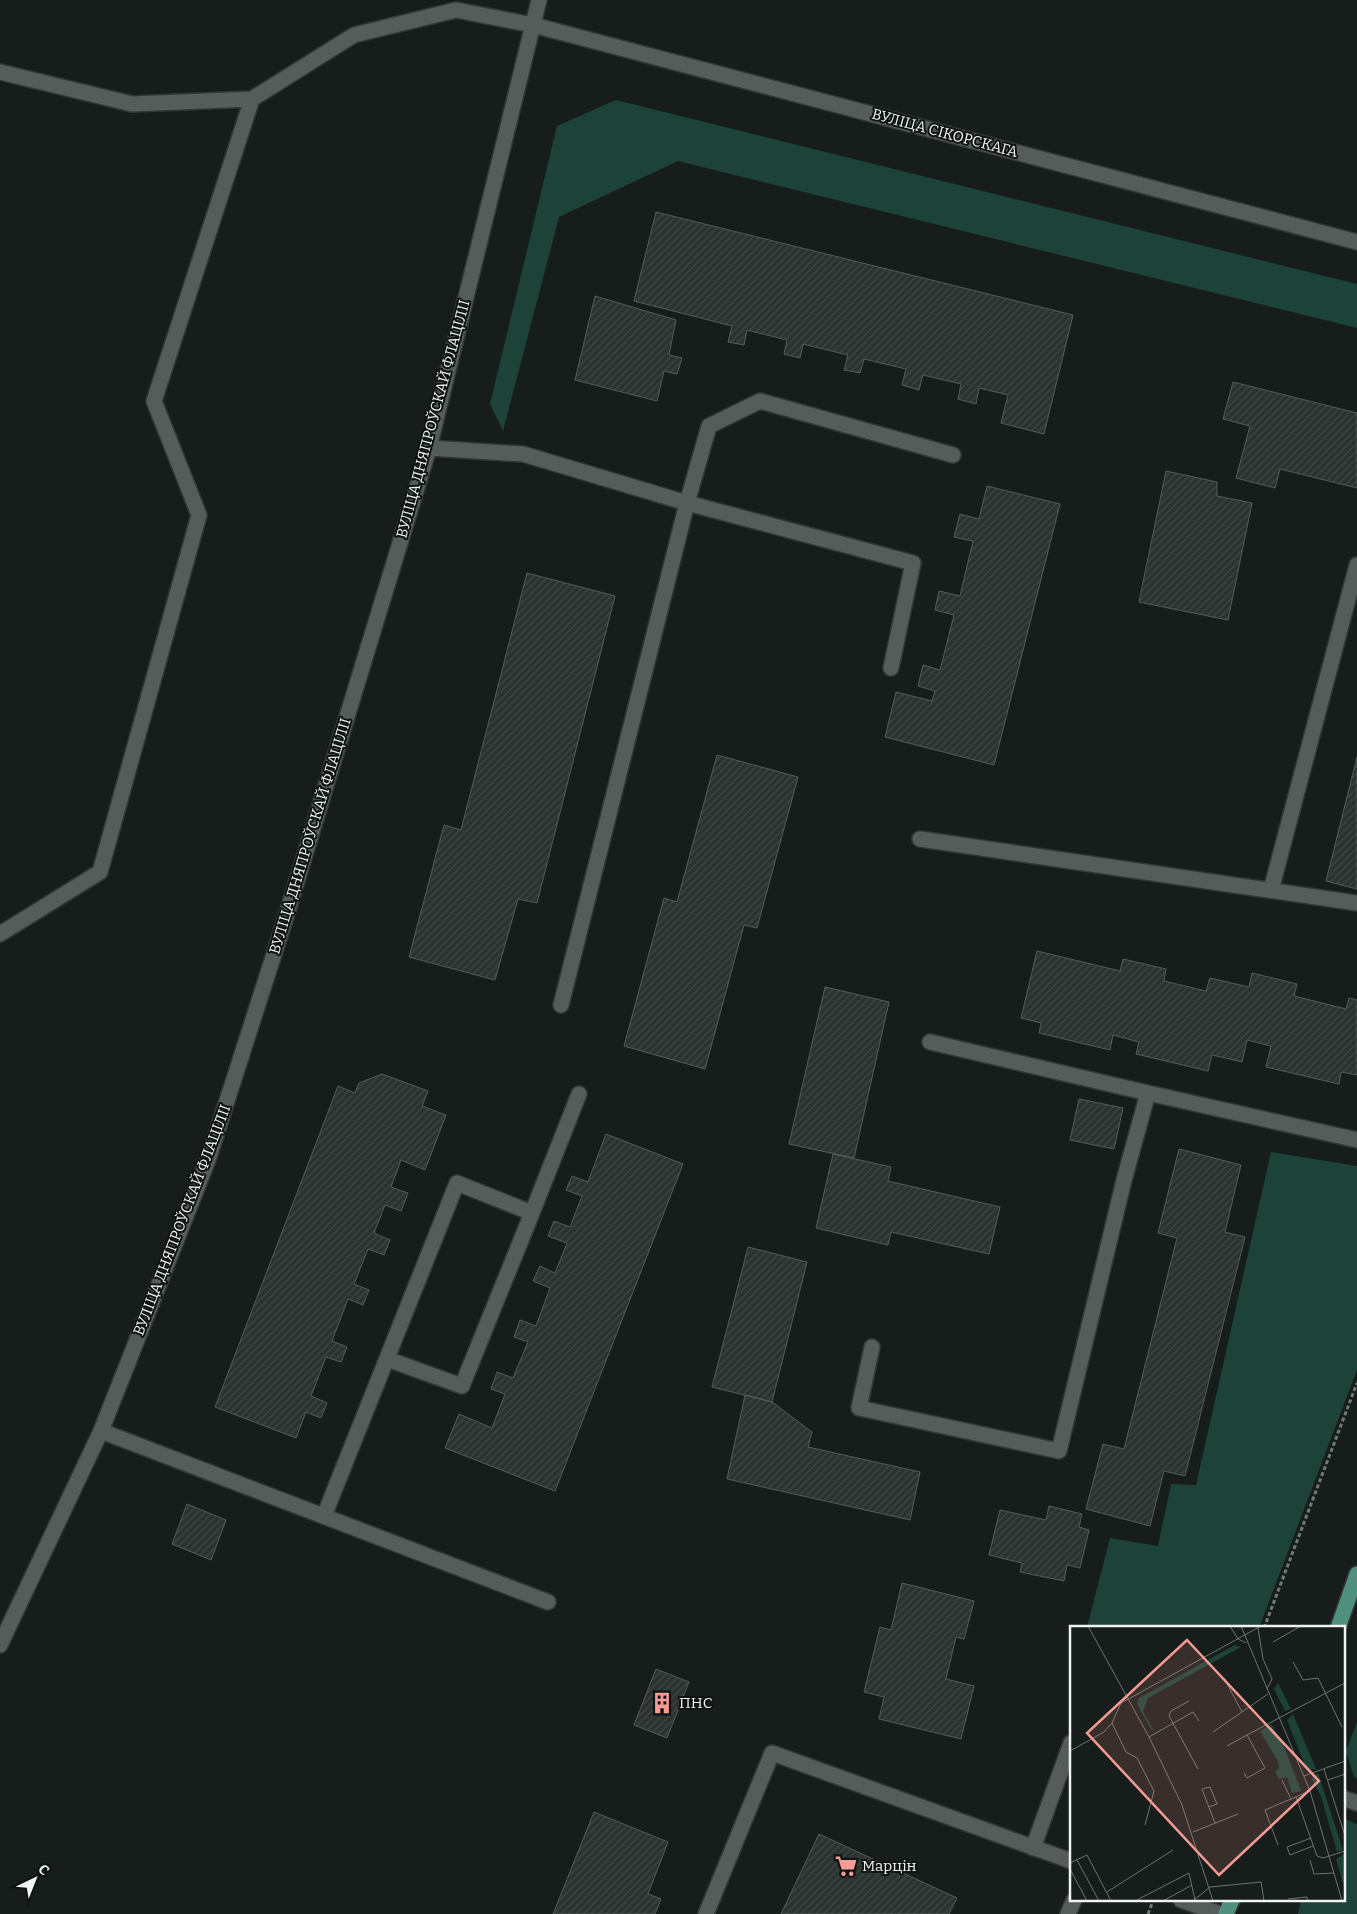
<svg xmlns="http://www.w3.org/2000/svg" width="1357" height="1914" font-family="Bitter,serif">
	<defs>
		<pattern id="building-hatch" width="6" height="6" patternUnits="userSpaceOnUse" patternTransform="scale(1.25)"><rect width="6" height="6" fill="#2b3230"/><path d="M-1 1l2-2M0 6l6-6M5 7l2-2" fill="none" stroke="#404644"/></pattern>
	</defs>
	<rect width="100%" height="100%" fill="#171d1b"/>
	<!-- grass -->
	<path fill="#1d4339" d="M616 100 1357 284V328L678 161 559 217 503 431 490 404 557 126Z
		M1271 1152 1357 1166V1370L1259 1628H1090L1087 1627 1110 1538 1158 1546 1171 1484 1196 1485Z
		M1357 1722V1778L1354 1777 1346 1751Z
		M1345 1819 1357 1824V1914H1298L1301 1900H1343V1820Z"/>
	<!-- building -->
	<path fill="url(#building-hatch)" stroke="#555c5a" d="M656 212 1073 315 1044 434 1001 423 1008 395 979 388 976 404 958 399 961 384 923 375 919 390 902 385 906 369 864 359 860 373 844 370 848 355 803 344 800 358 784 354 787 340 747 330 744 345 728 342 732 326 634 301Z
		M595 296 676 320 669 355 682 358 677 374 664 371 657 401 575 380Z
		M1233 382 1357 413V488L1280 469 1275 488 1236 478 1250 426 1223 419Z
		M1166 471 1217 482V496L1252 503 1228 620 1139 602Z
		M987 486 1060 504 994 765 885 737 896 692 932 701 935 691 918 686 923 665 940 670 954 615 935 610 939 591 960 596 973 541 954 537 960 514 979 519Z
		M527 573 615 596 537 903 518 899 495 980 409 957 444 825 461 830Z
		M717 755 798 777 757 928 744 925 705 1069 624 1046 664 898 677 902Z
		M1357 757V889L1326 881Z
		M1037 951 1120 971 1123 959 1166 969 1164 981 1206 991 1210 978 1249 987 1252 973 1297 984 1294 996 1346 1009 1349 998 1357 1000V1075L1341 1072 1339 1084 1266 1067 1271 1046 1247 1040 1242 1062 1212 1055 1208 1071 1136 1054 1139 1042 1113 1035 1110 1050 1039 1033 1041 1023 1021 1018Z
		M825 987 889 1002 854 1158 789 1144Z
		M382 1074 428 1091 422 1106 446 1115 425 1170 401 1160 391 1187 408 1193 401 1211 385 1205 374 1233 390 1240 384 1255 368 1249 354 1284 369 1290 363 1305 348 1299 332 1341 347 1347 341 1362 326 1357 311 1396 327 1403 321 1418 306 1412 296 1438 215 1407 338 1086 355 1093 359 1083Z
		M1079 1099 1123 1108 1114 1149 1070 1140Z
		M606 1134 683 1164 555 1491 445 1448 459 1414 492 1428 505 1394 491 1389 497 1372 513 1378 528 1342 514 1337 520 1320 536 1326 550 1288 533 1281 540 1266 555 1273 567 1243 548 1236 554 1221 570 1227 582 1196 566 1190 572 1176 588 1182Z
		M1179 1149 1241 1165 1225 1232 1245 1237 1185 1476 1164 1471 1150 1526 1086 1509 1103 1444 1124 1449 1177 1238 1158 1233Z
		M833 1154 891 1167 888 1181 1000 1207 989 1254 891 1232 888 1245 816 1228Z
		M748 1247 807 1262 772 1402 712 1387Z
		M745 1395 772 1402 812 1432 808 1447 920 1472 910 1520 727 1479Z
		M187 1504 226 1520 211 1560 172 1544Z
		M1049 1506 1082 1514 1079 1527 1089 1530 1080 1568 1067 1565 1064 1581 1020 1572 1022 1563 989 1555 1000 1510 1046 1520Z
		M902 1583 974 1601 964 1639 956 1637 946 1679 974 1686 961 1739 879 1719 884 1697 864 1692 880 1627 891 1630Z
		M656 1669 689 1682 667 1738 634 1725Z
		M594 1812 668 1842 648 1894 661 1899 655 1914H553Z
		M819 1834 957 1898 949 1914H781Z"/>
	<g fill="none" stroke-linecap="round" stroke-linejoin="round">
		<!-- minor casing -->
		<g stroke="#333635" stroke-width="18">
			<path id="minor" d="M0 72 132 104 252 99 354 35 456 10 533 25 1357 242
				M429 448 523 454 687 503 913 563 891 668
				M920 839 1357 903
				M1271 890 1357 565
				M0 934 100 872 199 515 154 401 252 99
				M561 1005 687 503 709 426 760 401 953 455
				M930 1042 1148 1093
				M532 1213 579 1094
				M872 1347 859 1408 1059 1451 1124 1180 1148 1093 1357 1140
				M101 1431 548 1602
				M324 1516 457 1183 532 1213 462 1386 387 1359
				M0 1645 101 1431 208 1160 285 920 429 448 539 0
				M1343 1798 1357 1803
				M1033 1848 1071 1743
				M1181 1900 1220 1914
				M706 1914 772 1753 1071 1861
				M1068 1914 1074 1900"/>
		</g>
		<!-- major casing -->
		<g stroke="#333635" stroke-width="18">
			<path id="major" d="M1338 1628 1357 1574
				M1226 1914 1232 1900"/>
		</g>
		<!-- path -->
		<path stroke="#737877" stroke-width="3" stroke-dasharray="4 2.5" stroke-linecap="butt" d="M1264 1628 1357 1383
			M1148 1914 1153 1901"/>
		<!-- minor -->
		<use href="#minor" stroke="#555c5a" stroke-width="15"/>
		<!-- major -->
		<use href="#major" stroke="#4f907f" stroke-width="15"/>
	</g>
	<!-- icons -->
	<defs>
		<g id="building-bare" transform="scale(1.725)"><path d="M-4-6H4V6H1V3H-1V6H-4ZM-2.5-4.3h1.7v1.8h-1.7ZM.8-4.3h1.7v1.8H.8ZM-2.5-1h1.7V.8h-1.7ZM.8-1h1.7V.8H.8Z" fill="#f59c96" stroke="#0e1412" stroke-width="2.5" paint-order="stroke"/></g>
		<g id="supermarket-bare" transform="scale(1.725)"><path d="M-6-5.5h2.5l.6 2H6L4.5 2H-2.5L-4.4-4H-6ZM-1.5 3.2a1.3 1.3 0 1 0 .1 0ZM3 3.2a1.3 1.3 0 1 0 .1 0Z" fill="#f59c96" stroke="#0e1412" stroke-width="2.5" paint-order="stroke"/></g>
	</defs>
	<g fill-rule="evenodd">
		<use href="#building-bare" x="662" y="1703"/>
		<use href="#supermarket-bare" x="846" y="1866"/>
	</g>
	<g text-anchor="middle" stroke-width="4" stroke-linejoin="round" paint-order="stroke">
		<!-- street labels -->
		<g font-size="15" fill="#f0f4f3" stroke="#0e1412">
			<text transform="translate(945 133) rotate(15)" y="5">ВУЛІЦА СІКОРСКАГА</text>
			<text transform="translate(433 419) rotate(-75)" y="5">ВУЛІЦА ДНЯПРОЎСКАЙ ФЛАЦІЛІІ</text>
			<text transform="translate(310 836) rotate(-73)" y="5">ВУЛІЦА ДНЯПРОЎСКАЙ ФЛАЦІЛІІ</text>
			<text transform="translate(182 1220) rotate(-69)" y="5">ВУЛІЦА ДНЯПРОЎСКАЙ ФЛАЦІЛІІ</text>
		</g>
		<!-- poi labels -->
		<g font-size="15" fill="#f0f4f3" stroke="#0e1412" text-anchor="start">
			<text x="679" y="1708">ПНС</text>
			<text x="862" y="1871">Марцін</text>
		</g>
	</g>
	<!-- overview -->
	<g transform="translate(1070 1626)">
		<rect width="275" height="275" fill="#171d1b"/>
		<path d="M165 19 171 21 78 72 73 85 84 105 81 103 67 78 69 72ZM208 57 221 83 215 85 204 63ZM223 88 246 143 237 144 217 94ZM201 98 212 115 231 165 222 167 217 151 209 153 205 145 209 142 208 135 190 105ZM248 147 273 224 267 226 251 170 241 152ZM274 228 275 231V264L266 233Z" fill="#1d4339"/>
		<path fill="none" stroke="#6e7371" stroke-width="1" d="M18 0 79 111 112 179 143 275M160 0 168 13 176 17M171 0 240 165 272 275M188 2 193 33 202 53 197 63M203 16 231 0M223 36 233 54 248 52 272 101M154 52 172 86M119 75 101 85 99 90 128 143M42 97 56 126 67 132 84 165 75 199M143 106 198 68M79 111 123 86 129 95M157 120 177 109M0 125 34 106 42 97 51 77 191 0M254 143 275 210M174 147 177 152 195 142 177 109 275 57M234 150 275 135M212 154 221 173M258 154 275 148M226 171 247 230 253 232 275 225M139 181 147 178 140 161 132 163 145 197M123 206 168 188M241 212 217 221 220 229 243 220M208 219 195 184 240 165M7 234 29 275M240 234 244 248 264 247M0 237 17 229 41 275M0 243 17 275M37 266 103 224M218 273 237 271 238 275M65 275 119 247 125 274M93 275 122 259M123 275 140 261 191 256 194 275"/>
		<path fill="#f59c96" fill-opacity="0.15" stroke="#f59c96" stroke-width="2.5" d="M117 14 249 155 149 249 17 107Z"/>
		<rect width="275" height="275" fill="none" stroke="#f0f4f3" stroke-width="2.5"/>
	</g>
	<!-- north arrow -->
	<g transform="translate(35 1879) rotate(43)" stroke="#0e1412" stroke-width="4" paint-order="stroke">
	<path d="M0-4L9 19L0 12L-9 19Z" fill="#f0f4f3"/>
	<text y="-8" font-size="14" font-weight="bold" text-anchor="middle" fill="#f0f4f3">С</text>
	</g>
</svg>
